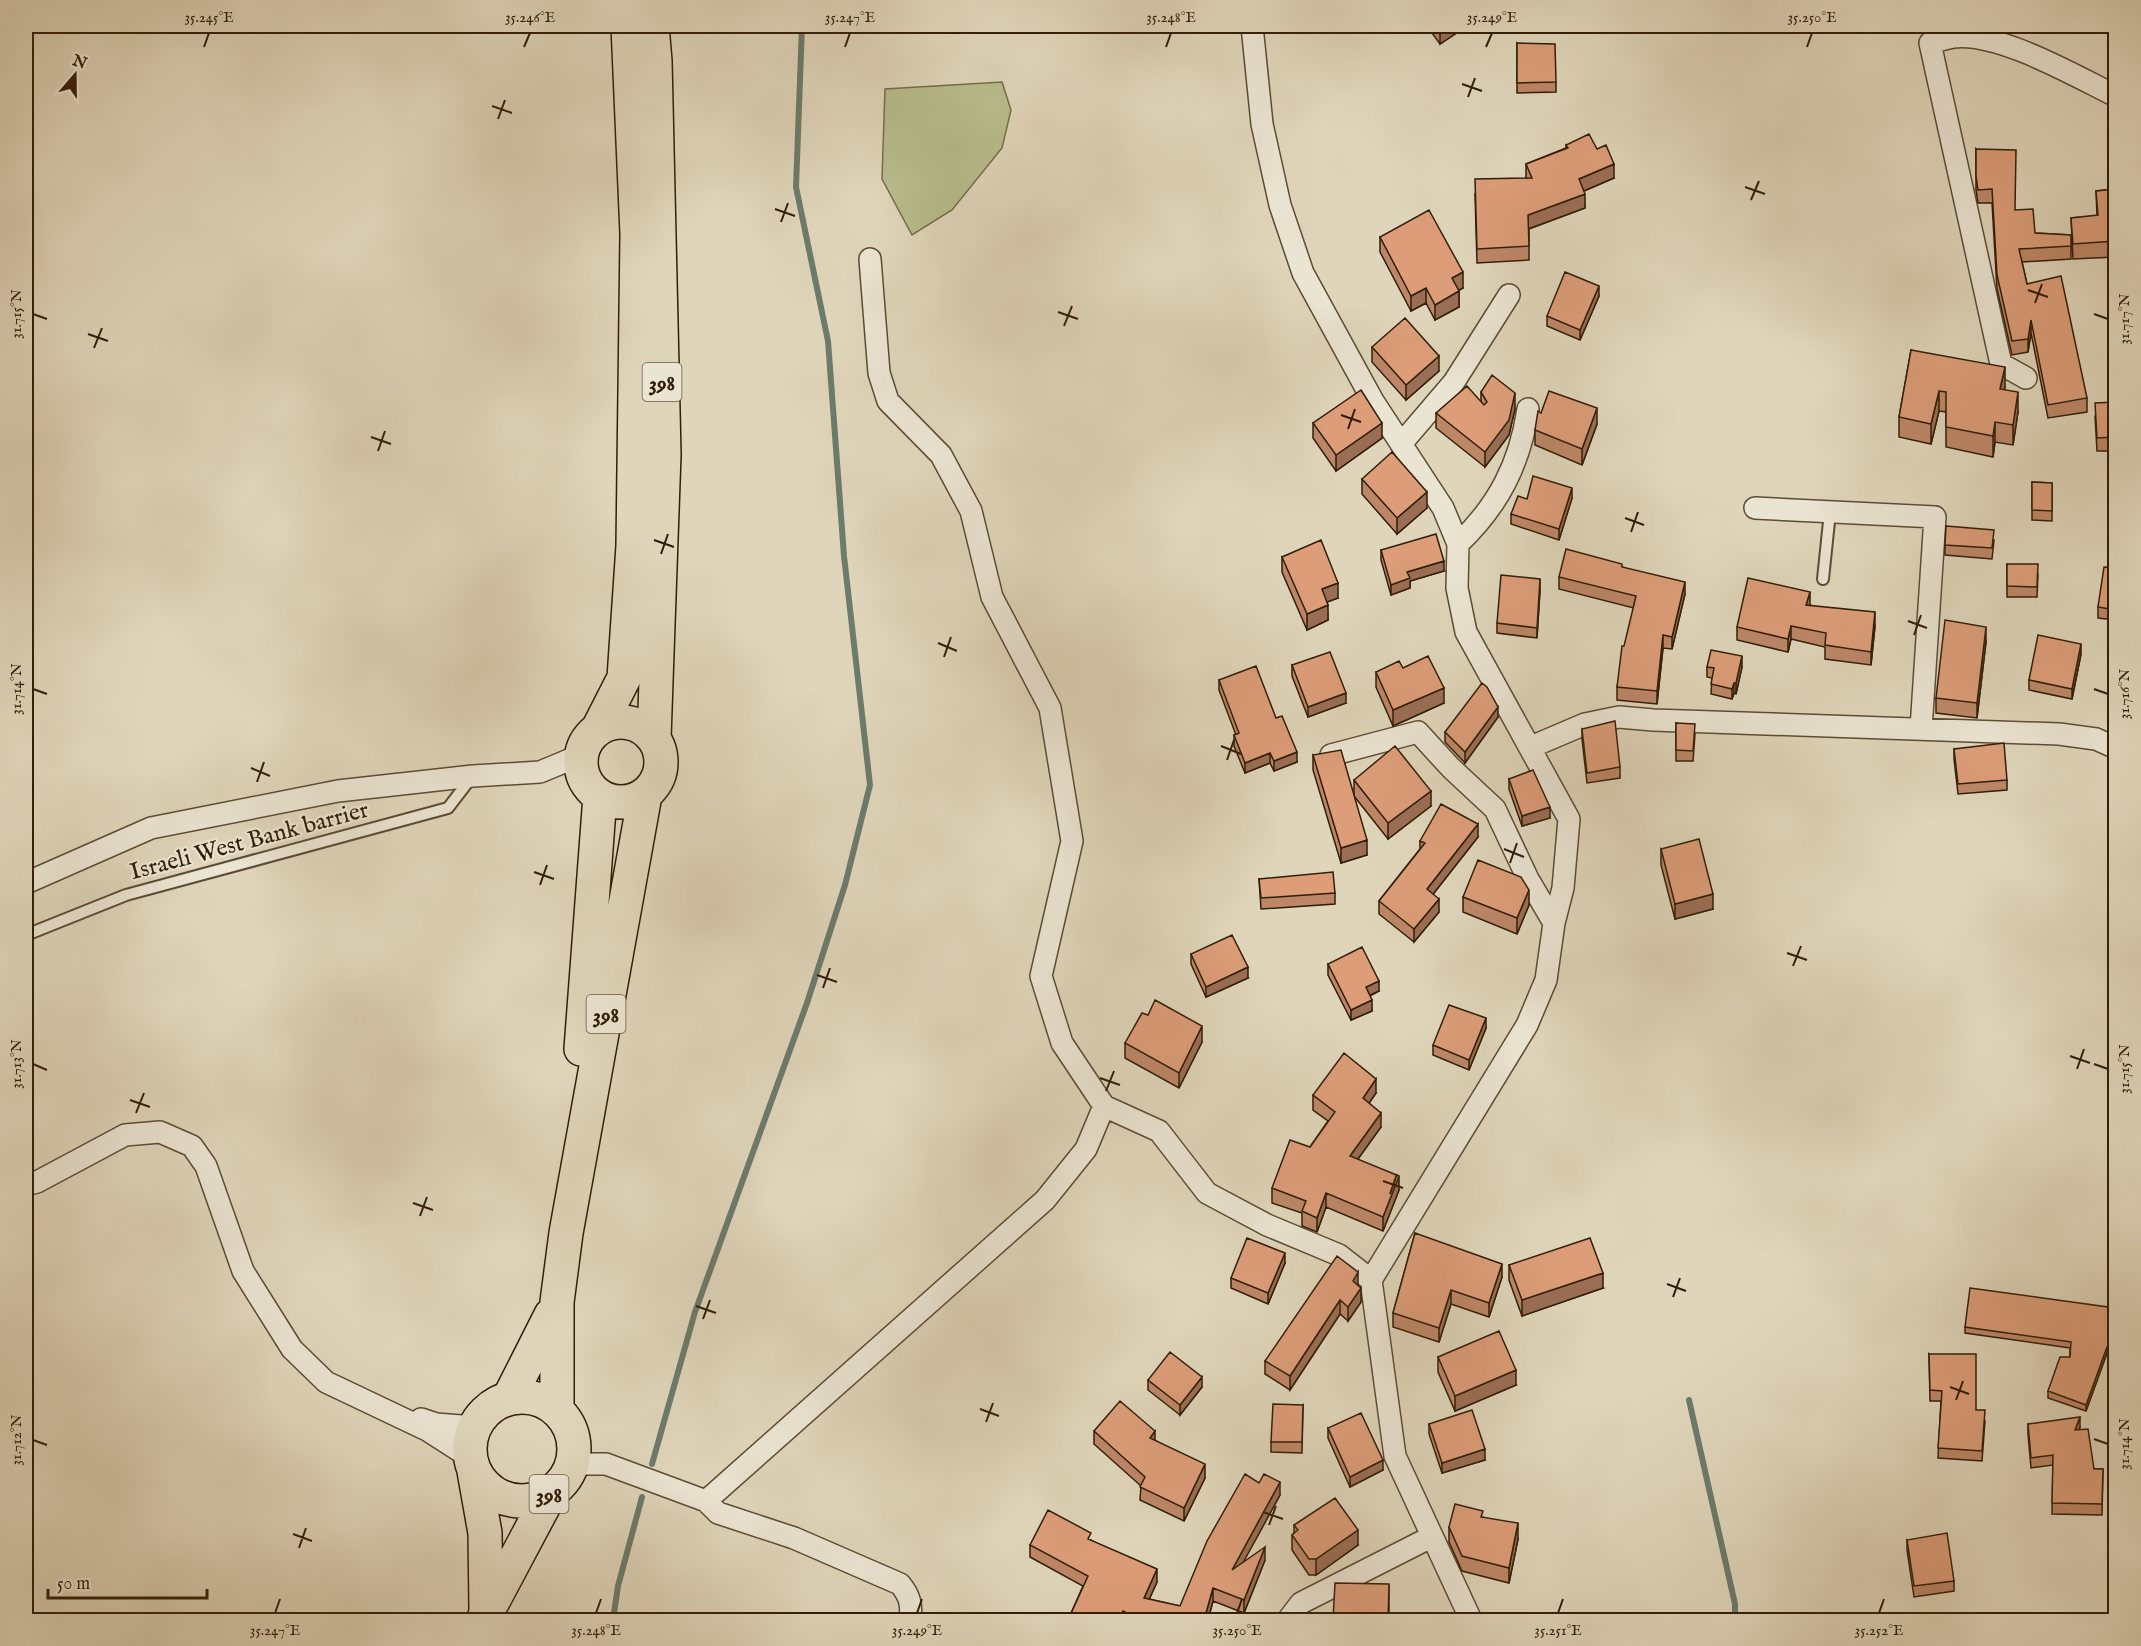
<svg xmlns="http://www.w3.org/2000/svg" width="2141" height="1646" font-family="'IM FELL English',serif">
	<rect width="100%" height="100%" fill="#dfd5ba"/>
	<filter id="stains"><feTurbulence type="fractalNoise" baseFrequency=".00333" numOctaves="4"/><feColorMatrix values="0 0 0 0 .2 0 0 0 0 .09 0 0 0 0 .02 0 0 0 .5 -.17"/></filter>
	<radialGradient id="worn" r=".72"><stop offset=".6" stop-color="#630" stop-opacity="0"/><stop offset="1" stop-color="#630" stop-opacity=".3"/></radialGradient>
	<!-- green -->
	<path fill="#b7bc8c" stroke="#746d4a" stroke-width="1.5" d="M1002 82 1011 110 1002 148 952 210 912 235 882 179 885 89Z"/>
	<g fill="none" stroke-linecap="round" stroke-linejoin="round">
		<!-- stream -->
		<path stroke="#6c7b6c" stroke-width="6" d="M1689 1400 1735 1604V1620
			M652 1464 695 1312 807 1003 845 885 870 785 844 556 828 341 796 187 802 26
			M613 1620 618 1586 642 1497"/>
		<!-- service casing -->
		<g stroke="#5c4c34" stroke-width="14">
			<path id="service" d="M1823 579 1830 512
				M26 935 126 895 448 808 471 778"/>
		</g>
		<!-- minor casing -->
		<g stroke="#5c4c34" stroke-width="24">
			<path id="minor" d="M1252 26 1262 124 1280 205 1303 273 1373 401 1443 508 1458 544 1457 588 1466 632 1569 819 1563 888 1554 923 1546 980 1527 1025 1371 1280
				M870 259 879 373 888 401 941 455 971 511 992 597 1050 708 1072 841 1041 976 1062 1043 1104 1106
				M2026 378 2001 364 1930 43C1938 41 1946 38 1953 37 1998 31 2075 76 2116 96
				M1401 444 1454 382 1509 295
				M1755 508 1935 517 1921 729
				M1458 544C1498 506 1520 464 1528 409
				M1531 747 1585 724 1619 717 1653 720 2059 734 2096 739 2116 748
				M1331 755 1418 732 1451 768 1495 809 1528 879 1554 923
				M26 883 151 828 338 791 473 776 540 772 581 755
				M26 1185 37 1182 125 1135 160 1132 192 1146 206 1166 243 1271 292 1349 326 1382 427 1430 469 1457
				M421 1419 436 1424 474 1427
				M572 1464H606L706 1501 1045 1200 1086 1149 1104 1106 1159 1131 1207 1193 1267 1225 1339 1255 1371 1280 1395 1456 1471 1620
				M706 1501 718 1513 794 1538 900 1584C910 1596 912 1605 910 1620
				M1288 1620 1301 1603 1431 1537"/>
		</g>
		<!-- primary casing -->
		<g stroke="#311e07" stroke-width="36">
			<path id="primary" d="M652 26 655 61 664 454 654 738
				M581 762a40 40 0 1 1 80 0a40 40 0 1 1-80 0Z
				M598 729 624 678 633 546 637 234 628 26
				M581 1049 600 796
				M470 1449a52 52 0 1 1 104 0a52 52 0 1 1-104 0Z
				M509 1398 551 1315
				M557 1410V1302L566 1233 645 795
				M474 1471 485 1533 486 1610
				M483 1620 550 1494"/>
		</g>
		<!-- service -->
		<use href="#service" stroke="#eae4d2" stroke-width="10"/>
		<!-- minor -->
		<use href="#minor" stroke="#eae4d2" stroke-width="21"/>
		<!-- primary -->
		<use href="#primary" stroke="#dfd5ba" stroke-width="33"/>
	</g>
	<!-- wall -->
	<path fill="#bd8767" stroke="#311e07" stroke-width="1.5" d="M1427 26H1467L1440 44Z
		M1517 43 1556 82V92L1517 93Z
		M1566 145 1614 178 1584 191 1585 208 1529 229V260L1477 263 1475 194 1526 178V164L1566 148Z
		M1976 149 2015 210 2035 233 2071 235V259L2022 262 2027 284 2087 398V412L2048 418 2031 333 2028 352 2012 355 1997 289 1992 203H1978L1976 190Z
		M2115 189V257L2073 259 2071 218 2097 216 2096 191Z
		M1380 237 1463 288 1459 290V307L1435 320 1426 303 1411 311 1380 252Z
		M1599 296 1580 340 1547 326V316Z
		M1372 347 1439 371 1406 400 1372 362Z
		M1911 350 2005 387 2004 390 2018 412 2013 445 1995 442 1993 457 1946 447V412L1939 411 1931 444 1899 437V417Z
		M1481 392 1515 409 1509 435 1485 467 1436 428V413L1481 402Z
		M2115 402V451H2097L2095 416Z
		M1541 413 1597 424 1582 465 1535 445V430Z
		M1313 423 1382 438 1336 471 1313 438Z
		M1362 479 1427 508 1397 534 1362 494Z
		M2032 482 2052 483V521L2032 520Z
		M1572 498 1559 540 1511 524V514L1527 499Z
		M1994 540 1992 559 1945 555V545Z
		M1381 550 1444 571 1410 581V588L1391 595 1381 560Z
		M1282 557 1338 598 1327 602 1328 620 1307 630 1282 572Z
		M2007 564 2038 574 2037 597H2007Z
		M1622 567 1685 594 1672 649 1663 648 1657 704 1617 700V687L1634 608 1559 589V577Z
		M2115 568V620L2098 618V607Z
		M1540 590 1537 638 1497 633V623Z
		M1810 605 1875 626 1871 665 1825 659V647L1791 639 1788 652 1737 640V627Z
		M1986 642 1977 718 1936 713V698Z
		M2081 654 2072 699 2029 690V680Z
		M1292 665 1346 703 1308 717 1292 676Z
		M1707 667H1742L1736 694 1734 693 1732 699 1711 694 1712 678 1707 677Z
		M1403 668 1444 703 1393 726 1376 687V672Z
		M1219 680 1276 718 1297 762 1274 771 1270 763 1245 773 1234 746V735H1236L1219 690Z
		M1498 717 1465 763 1445 742V732Z
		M1676 723 1695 734 1693 761H1676Z
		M1582 729 1620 767V778L1587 783 1582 739Z
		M1954 749 2007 780V790L1958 794 1954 759Z
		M1313 755 1354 795V780L1431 806 1388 839 1354 796 1367 855 1341 863 1313 770Z
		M1509 779 1550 818 1522 826 1509 789Z
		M1478 837 1433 894 1439 912 1414 942 1379 914V901L1420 849V841Z
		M1661 849 1713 909 1675 919 1661 865Z
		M1259 879 1335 893V904L1261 909Z
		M1463 897 1529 905 1517 934 1463 912Z
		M1191 954 1248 978 1206 997 1191 964Z
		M1328 964 1379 991 1370 996 1372 1011 1351 1020 1328 975Z
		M1486 1028 1469 1070 1433 1055V1045Z
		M1202 1042 1179 1088 1125 1058V1043Z
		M1376 1093 1369 1103 1381 1127 1358 1159 1399 1190 1383 1231 1326 1207 1317 1232 1302 1226V1213L1272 1203V1188L1310 1147 1328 1121 1313 1110V1095Z
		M1415 1233 1502 1277 1489 1317 1451 1304 1439 1342 1393 1327V1313Z
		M1285 1263 1268 1304 1231 1288V1278Z
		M1509 1265 1603 1288 1522 1316 1509 1280Z
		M1358 1286 1361 1302 1348 1321 1340 1314 1290 1390 1265 1374V1361Z
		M2115 1314 2111 1354 2107 1353 2086 1411 2048 1398V1391L2070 1357V1348L1965 1333V1327Z
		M1929 1354 1985 1421 1982 1461 1938 1458 1941 1401H1930Z
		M1438 1357 1516 1385 1455 1411 1438 1372Z
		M1148 1380 1202 1387 1180 1415 1148 1390Z
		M1303 1405 1302 1453 1271 1452V1442Z
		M1429 1424 1485 1460 1442 1473 1429 1434Z
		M2028 1424 2080 1427 2079 1430 2094 1469H2103L2102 1515 2052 1514 2053 1465 2031 1468 2028 1434Z
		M1328 1428 1383 1470 1350 1487 1328 1438Z
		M1094 1431 1155 1440 1205 1478 1184 1521 1140 1500 1141 1486 1094 1444Z
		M1259 1483 1280 1495 1243 1562 1265 1560 1244 1613 1213 1601 1208 1620H1068L1083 1586 1030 1557V1545L1091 1540 1157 1582 1149 1599 1180 1606Z
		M1483 1517 1518 1539 1509 1583 1462 1571 1449 1542V1527Z
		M1294 1525 1358 1545 1316 1575H1309L1292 1550V1535L1294 1533Z
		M1907 1540 1954 1581V1591L1914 1597 1907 1550Z"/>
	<!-- shaded-wall -->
	<path fill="#9a6e54" stroke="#311e07" stroke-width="1.5" d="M1452 26H1467L1440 44V34Z
		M1614 164V178L1579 193V179Z
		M1585 194V208L1528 229V215Z
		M1463 272V288L1452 294V278Z
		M1599 286V296L1580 340V330Z
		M1426 288V303L1411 311V296Z
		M1459 291V307L1435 320V305Z
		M2031 320V333L2028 352V339Z
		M1439 356V371L1406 400V385Z
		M2005 367V387L2000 409V389Z
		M1939 391V411L1931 444V424Z
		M2018 392V412L2013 445V425Z
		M1515 393V409L1509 435 1485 467V452Z
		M1597 408V424L1582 465V449Z
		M1995 422V442L1993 457V436Z
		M1382 423V438L1336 471V455Z
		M1572 488V498L1559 540V529Z
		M1427 492V508L1397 534V518Z
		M1444 561V571L1410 581V588L1391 595V585L1407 572Z
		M1540 579V590L1537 638V628Z
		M1685 582V594L1672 649V637Z
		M1338 583V598L1322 604V589Z
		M1810 592V606L1806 605Z
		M1328 605V620L1307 630V614Z
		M1875 612V626L1871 665V652Z
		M1791 626V639L1788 652V639Z
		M1986 627V642L1977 718V703Z
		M1663 635V648L1657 704V691Z
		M2081 644V654L2072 699V689Z
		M1742 656V667L1736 694V683Z
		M1734 683V693L1732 699V689Z
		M1444 688V703L1393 726V710Z
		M1346 693V703L1308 717V707Z
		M1498 707V717L1465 763V752Z
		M1297 752V762L1274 771V761Z
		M1270 753V763L1245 773V763Z
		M1431 791V806L1388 839V823Z
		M1550 807V818L1522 826V816Z
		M1478 824V837L1427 902V889Z
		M1367 840V855L1341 863V848Z
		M1529 890V905L1517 934V918Z
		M1713 894V909L1675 919V904Z
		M1439 899V912L1414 942V929Z
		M1248 967V978L1206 997V987Z
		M1379 981V991L1366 997V987Z
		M1372 1000V1011L1351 1020V1010Z
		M1486 1018V1028L1469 1070V1060Z
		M1202 1026V1042L1179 1088V1073Z
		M1376 1079V1093L1363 1112V1098Z
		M1381 1113V1127L1350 1170V1156Z
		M1399 1176V1190L1383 1231V1217Z
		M1326 1193V1207L1317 1232V1218Z
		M1285 1253V1263L1268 1304V1293Z
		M1502 1264V1277L1489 1317V1303Z
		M1358 1272V1286L1353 1281Z
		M1603 1273V1288L1522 1316V1300Z
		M1361 1288V1302L1348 1321V1307Z
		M1451 1290V1304L1439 1342V1328Z
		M1340 1300V1314L1290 1390V1376Z
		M2107 1347V1353L2086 1411V1405Z
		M1516 1370V1385L1455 1411V1396Z
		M1202 1377V1387L1180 1415V1405Z
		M2080 1417V1427L2075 1441V1430Z
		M1155 1431V1444L1150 1438Z
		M1485 1449V1460L1442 1473V1463Z
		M1383 1460V1470L1350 1487V1477Z
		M1205 1464V1478L1184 1521V1508Z
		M1280 1482V1495L1232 1583V1570Z
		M1518 1523V1539L1509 1583V1568Z
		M1358 1530V1545L1316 1575V1559Z
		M1265 1547V1560L1244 1613V1600Z
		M1157 1569V1582L1144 1611V1598Z
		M1389 1584V1620H1388Z
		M1213 1588V1601L1208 1620H1204Z
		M1123 1611V1620H1118Z"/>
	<!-- building -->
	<path fill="#dc9d78" stroke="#311e07" stroke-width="1.5" d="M1434 26H1452L1440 34Z
		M1517 43 1555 44 1556 82 1517 83Z
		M1589 134 1597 149 1606 145 1614 164 1579 179 1585 194 1528 215 1529 246 1477 249 1475 179 1532 178 1526 164 1568 148 1566 145Z
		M1976 149 2016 150 2015 210 2033 209 2035 233 2071 235V246L2019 249 2027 284 2061 276 2087 398 2048 405 2031 320 2028 339 2012 341 1997 275 1992 189 1978 190 1976 176Z
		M2115 189V241L2073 244 2071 218 2098 215 2096 191Z
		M1429 210 1463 272 1452 278 1459 291 1435 305 1426 288 1411 296 1380 237Z
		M1565 272 1599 286 1580 330 1547 316Z
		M1405 318 1439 356 1406 385 1372 347Z
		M1911 350 2005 367 2000 389 2018 392 2013 425 1995 422 1993 436 1946 427V392L1939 391 1931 424 1899 417Z
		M1492 375 1515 393 1509 420 1485 452 1436 413 1467 386 1484 405 1487 402 1481 392Z
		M1361 390 1382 423 1336 455 1313 423Z
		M1549 391 1597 408 1582 449 1535 430 1538 411 1541 413Z
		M2115 402V437L2097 438 2095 403Z
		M1392 452 1427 492 1397 518 1362 479Z
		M1533 476 1572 488 1559 529 1511 514 1518 496 1527 499Z
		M2032 482 2052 483V511L2032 510Z
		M1946 526 1994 530 1992 548 1945 545Z
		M1436 534 1444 561 1407 572 1410 578 1391 585 1381 550Z
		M1321 540 1338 583 1322 589 1328 605 1307 614 1282 557Z
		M1566 549 1622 564V567L1685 582 1672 637 1663 635 1657 691 1617 687 1622 646H1624L1636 596 1559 577Z
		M2007 564H2038L2037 587 2007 586Z
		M2104 567 2115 568V610L2098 607Z
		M1501 575 1540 579 1537 628 1497 623Z
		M1748 578 1810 592 1806 605 1875 612 1871 652 1825 645 1826 633 1791 626 1788 639 1737 627Z
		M1945 620 1986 627 1977 703 1936 698Z
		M2038 635 2081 644 2072 689 2029 680Z
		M1711 650 1742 656 1736 683H1734L1732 689 1711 684 1714 668 1707 667Z
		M1330 652 1346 693 1308 707 1292 665Z
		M1428 656 1444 688 1393 710 1376 672 1399 661 1403 668Z
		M1256 666 1276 718 1282 716 1297 752 1274 761 1270 753 1245 763 1234 735 1239 733 1219 680Z
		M1482 683 1487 687 1498 707 1465 752 1445 732Z
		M1615 721 1620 767 1587 773 1582 729Z
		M1676 723 1695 724 1693 751 1676 750Z
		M2004 743 2007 780 1958 784 1954 749Z
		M1395 746 1431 791 1388 823 1354 780Z
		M1341 750 1367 840 1341 848 1313 755Z
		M1533 770 1550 807 1522 816 1509 779Z
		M1441 804 1478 824 1427 889 1439 899 1414 929 1379 901 1425 843 1420 841Z
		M1699 839 1713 894 1675 904 1661 849Z
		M1478 860 1521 877 1529 890 1517 918 1463 897Z
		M1333 872 1335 893 1261 898 1259 879Z
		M1232 935 1248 967 1206 987 1191 954Z
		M1362 947 1379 981 1366 987 1372 1000 1351 1010 1328 964Z
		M1155 1000 1202 1026 1179 1073 1125 1043 1142 1013 1148 1015Z
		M1449 1005 1486 1018 1469 1060 1433 1045Z
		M1344 1053 1376 1079 1363 1098 1381 1113 1350 1156 1399 1176 1383 1217 1326 1193 1317 1218 1302 1211 1306 1201 1272 1188 1290 1140 1310 1147 1335 1112 1313 1095Z
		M1415 1233 1502 1264 1489 1303 1451 1290 1439 1328 1393 1313Z
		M1247 1238 1285 1253 1268 1293 1231 1278Z
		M1590 1238 1603 1273 1522 1300 1509 1265Z
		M1337 1256 1358 1272 1353 1281 1361 1288 1348 1307 1340 1300 1290 1376 1265 1361Z
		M1970 1288 2115 1308 2111 1347H2107L2086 1405 2048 1391 2060 1357H2070L2071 1342 1965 1327Z
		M1499 1331 1516 1370 1455 1396 1438 1357Z
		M1170 1352 1202 1377 1180 1405 1148 1380Z
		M1929 1354H1976V1410H1985L1982 1451 1938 1448 1942 1391 1930 1390Z
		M1120 1401 1155 1431 1150 1438 1205 1464 1184 1508 1140 1487 1145 1477 1094 1431Z
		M1273 1404 1303 1405 1302 1442H1271Z
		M1472 1410 1485 1449 1442 1463 1429 1424Z
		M1361 1413 1383 1460 1350 1477 1328 1428Z
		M2080 1417 2075 1430 2088 1429 2094 1469H2103L2102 1504 2052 1503 2053 1455 2031 1458 2028 1424Z
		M1245 1474 1259 1483 1264 1474 1280 1482 1232 1570 1265 1547 1244 1600 1213 1588 1204 1620H1141L1123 1611 1118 1620H1068L1088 1576 1030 1545 1048 1510 1091 1533 1088 1539 1157 1569 1144 1598 1180 1606 1207 1541Z
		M1335 1498 1358 1530 1316 1559H1309L1292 1535 1298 1530 1294 1525Z
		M1455 1504 1483 1511 1481 1517 1518 1523 1509 1568 1462 1556 1449 1527Z
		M1947 1533 1954 1581 1914 1586 1907 1540Z
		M1335 1583 1389 1584 1388 1620H1333Z"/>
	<!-- ticks -->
	<path fill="none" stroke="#311e07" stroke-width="2" d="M204 47 209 33M524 47 530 33M845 47 850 33M1166 47 1171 33M1486 47 1492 33M1807 47 1812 33M1462 84 1482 91M1468 97 1475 78M492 106 512 113M498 119 505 100M1745 187 1765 194M1751 200 1759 181M775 209 795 216M781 222 788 203M2028 290 2048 297M2035 303 2042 284M1058 312 1078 319M33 314 47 319M2094 314 2108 319M1064 326 1072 306M88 334 108 341M94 348 102 328M1341 415 1361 422M1348 429 1355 409M371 437 391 444M378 451 385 431M1625 518 1644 525M1631 532 1638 512M654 540 674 547M661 554 668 534M1908 621 1927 628M1914 635 1921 615M938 643 957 651M944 657 951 637M33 689 47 694M2094 689 2108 694M1221 746 1241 754M1227 760 1234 740M251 768 270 776M257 782 264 762M1504 849 1524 857M1510 863 1517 843M534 872 554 879M540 885 547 865M1787 953 1807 960M1793 966 1801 946M817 975 837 982M823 988 830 968M2070 1056 2090 1063M33 1064 47 1070M2094 1064 2108 1069M2077 1069 2084 1049M1100 1078 1120 1085M1106 1091 1114 1071M130 1100 150 1107M136 1113 144 1093M1383 1181 1403 1188M1390 1194 1397 1174M413 1203 433 1210M420 1216 427 1197M1667 1284 1686 1291M1673 1297 1680 1278M696 1306 716 1313M703 1319 710 1300M1950 1387 1969 1394M1956 1400 1963 1381M980 1409 999 1416M986 1422 993 1403M2094 1439 2108 1444M33 1440 47 1445M1263 1512 1283 1519M1269 1525 1276 1506M293 1534 312 1541M299 1548 306 1528M275 1613 280 1599M596 1613 601 1599M917 1613 922 1599M1237 1613 1242 1599M1558 1613 1563 1599M1879 1613 1884 1599"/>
	<g text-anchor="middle" stroke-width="4.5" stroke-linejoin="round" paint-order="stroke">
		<!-- shield labels -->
		<g fill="#eae4d2" stroke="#685944" stroke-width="1.5">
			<rect x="642.5" y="363" width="39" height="38" rx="4.5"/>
			<rect x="586.5" y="995" width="39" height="38" rx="4.5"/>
			<rect x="529.5" y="1475" width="39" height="38" rx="4.5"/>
		</g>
		<g font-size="22" font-weight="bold" fill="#311e07">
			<text x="662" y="390">398</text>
			<text x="606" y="1022">398</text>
			<text x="549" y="1502">398</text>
		</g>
		<!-- street labels -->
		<g font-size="24" fill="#311e07" stroke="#eae4d2">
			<text transform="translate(249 840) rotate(-15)" y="8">Israeli West Bank barrier</text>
		</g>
	</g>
	<!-- margin -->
	<rect width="2141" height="1646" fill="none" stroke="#dfd5ba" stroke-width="66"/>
	<!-- north arrow -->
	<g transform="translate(75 75) rotate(20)" stroke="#eae4d2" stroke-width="4.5" paint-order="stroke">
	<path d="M0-4.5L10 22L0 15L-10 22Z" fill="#311e07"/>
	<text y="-9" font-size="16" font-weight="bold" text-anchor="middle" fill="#311e07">N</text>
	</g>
	<!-- scale -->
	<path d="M48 1589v9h159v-9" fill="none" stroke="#311e07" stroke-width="3"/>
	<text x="57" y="1589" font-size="18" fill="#311e07" stroke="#eae4d2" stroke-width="4.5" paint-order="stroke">50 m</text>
	<rect x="33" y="33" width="2075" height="1580" fill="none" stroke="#311e07" stroke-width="2"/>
	<g font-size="15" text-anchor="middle" fill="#311e07">
		<text x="209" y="22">35.245°E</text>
		<text x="530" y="22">35.246°E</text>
		<text x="850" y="22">35.247°E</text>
		<text x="1171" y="22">35.248°E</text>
		<text x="1492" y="22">35.249°E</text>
		<text x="1812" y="22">35.250°E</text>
		<text transform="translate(16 314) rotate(-90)" y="5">31.715°N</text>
		<text transform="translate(2124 319) rotate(-90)" y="5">31.717°N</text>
		<text transform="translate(16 689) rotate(-90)" y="5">31.714°N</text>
		<text transform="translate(2124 694) rotate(-90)" y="5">31.716°N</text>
		<text transform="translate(16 1064) rotate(-90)" y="5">31.713°N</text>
		<text transform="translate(2124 1069) rotate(-90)" y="5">31.715°N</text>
		<text transform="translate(16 1440) rotate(-90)" y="5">31.712°N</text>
		<text transform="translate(2124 1444) rotate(-90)" y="5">31.714°N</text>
		<text x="275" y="1635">35.247°E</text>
		<text x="596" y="1635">35.248°E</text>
		<text x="917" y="1635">35.249°E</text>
		<text x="1237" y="1635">35.250°E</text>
		<text x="1558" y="1635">35.251°E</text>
		<text x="1879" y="1635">35.252°E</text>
	</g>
	<rect width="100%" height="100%" filter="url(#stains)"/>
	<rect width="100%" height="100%" fill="url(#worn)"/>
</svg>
